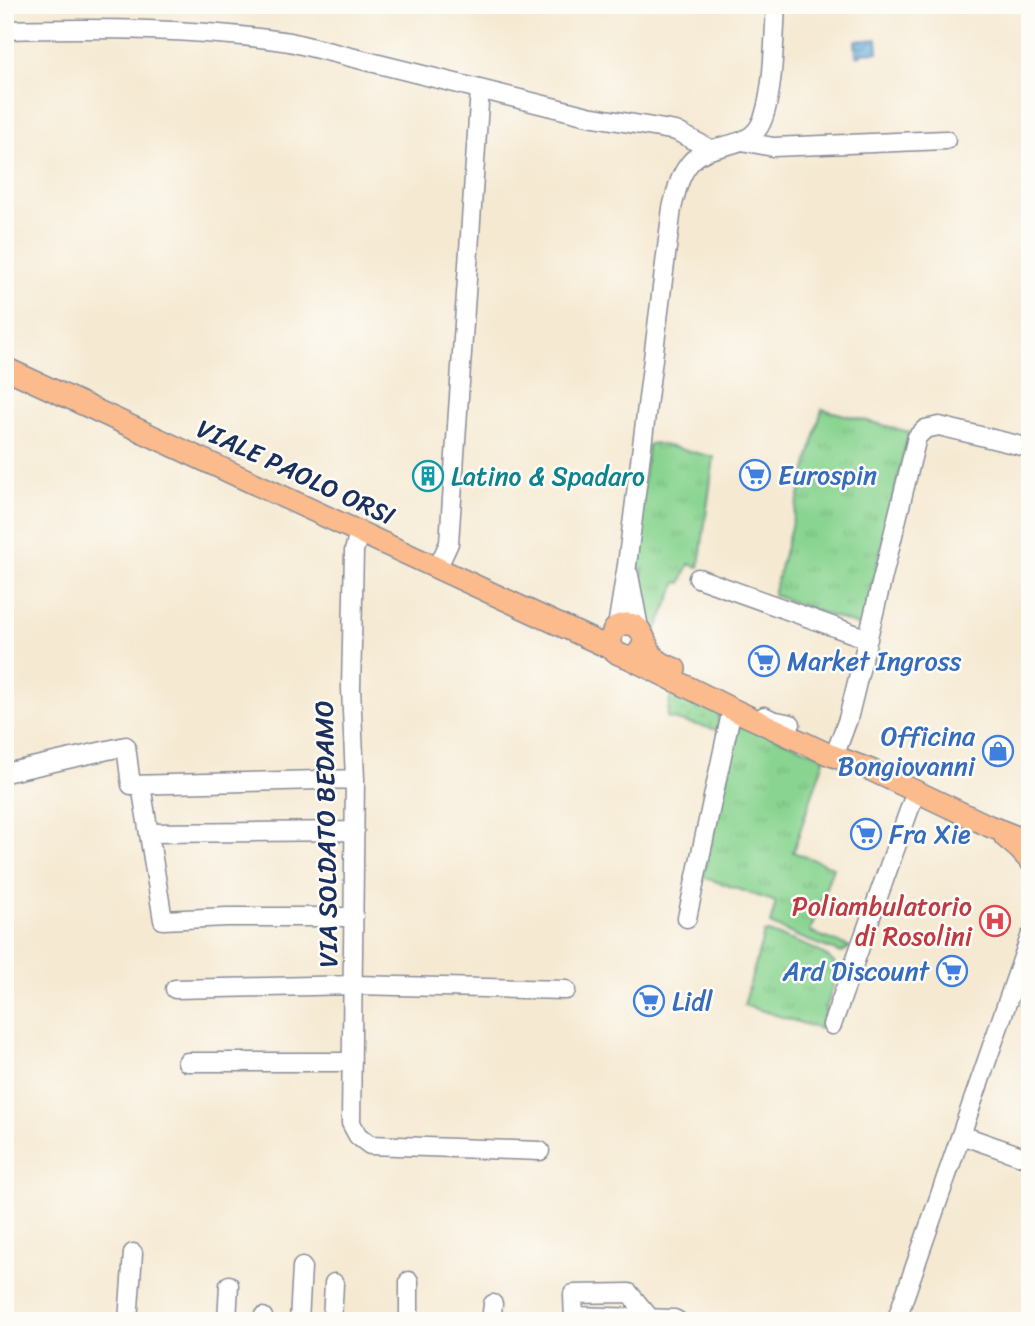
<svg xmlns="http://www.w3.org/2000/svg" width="1035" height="1326" font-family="Sriracha,sans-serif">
	<defs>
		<pattern id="grass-tufts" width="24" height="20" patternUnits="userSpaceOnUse" patternTransform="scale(1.75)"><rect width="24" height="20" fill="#89d490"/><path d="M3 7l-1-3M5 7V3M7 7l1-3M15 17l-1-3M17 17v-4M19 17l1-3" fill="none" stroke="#76b67f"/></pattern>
		<pattern id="park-dots" width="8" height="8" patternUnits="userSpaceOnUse" patternTransform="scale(1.75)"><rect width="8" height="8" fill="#89d490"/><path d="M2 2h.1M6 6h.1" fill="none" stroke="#76b67f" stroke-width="1.8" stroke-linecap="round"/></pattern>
		<pattern id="water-waves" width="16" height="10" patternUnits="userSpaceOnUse" patternTransform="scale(1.75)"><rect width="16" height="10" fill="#61a8d8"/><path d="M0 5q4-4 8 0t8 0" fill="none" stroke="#4f89b2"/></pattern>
	</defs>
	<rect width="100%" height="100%" fill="#fdfcf7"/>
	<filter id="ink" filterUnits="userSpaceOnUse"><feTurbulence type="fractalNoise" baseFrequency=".0143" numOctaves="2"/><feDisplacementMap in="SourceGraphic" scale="14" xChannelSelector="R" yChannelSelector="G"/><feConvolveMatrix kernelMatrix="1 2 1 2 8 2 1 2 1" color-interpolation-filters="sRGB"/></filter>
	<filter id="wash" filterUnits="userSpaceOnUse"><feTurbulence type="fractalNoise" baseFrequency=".00686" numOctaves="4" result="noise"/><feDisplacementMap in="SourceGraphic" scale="28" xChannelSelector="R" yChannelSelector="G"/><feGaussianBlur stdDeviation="1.57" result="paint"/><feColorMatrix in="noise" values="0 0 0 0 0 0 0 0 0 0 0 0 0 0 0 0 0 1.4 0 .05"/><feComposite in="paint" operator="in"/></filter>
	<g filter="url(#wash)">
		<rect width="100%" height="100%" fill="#f5e9d2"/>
		<!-- grass -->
		<path fill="url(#grass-tufts)" stroke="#528277" stroke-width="2" d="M822 409 909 432 862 627 773 595Z
			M654 443 714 457 699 567 689 564 681 583 677 582 652 641 661 647 658 655 654 652 639 590 643 570 633 567 648 445Z
			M742 724 825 757 793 852 833 867 810 932 850 947 841 953 799 937 770 924 776 902 703 877 738 728Z
			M768 932C788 940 829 949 838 969L820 1029 744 1005 764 933Z"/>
		<!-- park -->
		<path fill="url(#park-dots)" stroke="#528277" stroke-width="2" d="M672 687 718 708 719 715 718 730 667 718Z"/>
		<!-- water -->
		<path fill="url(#water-waves)" stroke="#3e6c9b" stroke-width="2" d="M877 39 878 52 861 53V55L856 56 855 41Z"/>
	</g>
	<g filter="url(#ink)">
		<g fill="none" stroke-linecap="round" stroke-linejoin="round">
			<!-- minor casing -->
			<g stroke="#888c98" stroke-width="21">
				<path id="minor" d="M5 30C100 28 196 28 290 42L588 116 676 131 710 149
					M742 141 773 147 946 140
					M359 532 354 551 351 688 355 779 351 1123 358 1136 370 1145 540 1151
					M437 569 449 543 480 89
					M629 575 639 628
					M698 578 868 639
					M617 627 627 565 672 208C676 193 679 176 690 163 708 141 744 151 759 127 774 103 774 35 776 5
					M764 716 772 720 791 724
					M834 757 848 719 917 437 925 429 939 426 1030 448
					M5 773 126 746 131 785 355 779
					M141 785 163 920 227 917H354
					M149 833 355 831
					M687 918 732 709
					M175 989 354 985 566 990
					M832 1025 916 791
					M187 1062H352
					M961 1135 1030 1159
					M409 1281V1321
					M574 1316 674 1319 678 1321
					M128 1321 133 1253
					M227 1321 229 1285
					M263 1321V1317
					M299 1321 302 1267
					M332 1321 334 1283
					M491 1321 493 1304
					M574 1321 573 1294 629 1293 650 1318
					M896 1321 1030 937"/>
			</g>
			<!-- major casing -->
			<g stroke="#888c98" stroke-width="24">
				<path id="major" d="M5 368 614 650
					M644 641C642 652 633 661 621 655 612 652 608 641 613 632 615 627 620 624 626 624 645 622 644 648 655 658 660 663 668 666 675 669
					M627 657 732 709 828 754 871 770 989 826 1030 842
					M1005 837 1019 849 1030 861"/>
			</g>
			<!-- minor -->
			<use href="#minor" stroke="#fff" stroke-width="18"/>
			<!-- major -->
			<use href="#major" stroke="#fbbb8c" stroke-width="21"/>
		</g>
	</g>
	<!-- icons -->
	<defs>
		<g id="supermarket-ring" transform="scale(1.575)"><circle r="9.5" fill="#fdfcf7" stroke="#3f7fe0" stroke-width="1.5"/><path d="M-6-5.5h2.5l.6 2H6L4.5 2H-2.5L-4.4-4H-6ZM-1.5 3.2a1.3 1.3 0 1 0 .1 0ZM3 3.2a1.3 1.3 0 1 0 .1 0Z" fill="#3f7fe0"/></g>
		<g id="building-ring" transform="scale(1.575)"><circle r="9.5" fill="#fdfcf7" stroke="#0f9aa8" stroke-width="1.5"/><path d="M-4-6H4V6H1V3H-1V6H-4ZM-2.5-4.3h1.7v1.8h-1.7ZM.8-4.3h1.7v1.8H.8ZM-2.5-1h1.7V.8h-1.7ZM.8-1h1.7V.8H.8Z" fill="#0f9aa8"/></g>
		<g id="shop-ring" transform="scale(1.575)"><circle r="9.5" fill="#fdfcf7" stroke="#3f7fe0" stroke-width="1.5"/><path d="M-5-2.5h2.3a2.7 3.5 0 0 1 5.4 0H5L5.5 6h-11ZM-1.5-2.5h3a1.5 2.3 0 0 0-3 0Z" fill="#3f7fe0"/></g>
		<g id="hospital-ring" transform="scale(1.575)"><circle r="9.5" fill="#fdfcf7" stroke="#e0444e" stroke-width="1.5"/><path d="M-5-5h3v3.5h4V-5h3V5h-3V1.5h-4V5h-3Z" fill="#e0444e"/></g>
	</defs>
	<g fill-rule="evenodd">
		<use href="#supermarket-ring" x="755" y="475"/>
		<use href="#building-ring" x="428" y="476"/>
		<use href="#supermarket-ring" x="764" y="661"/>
		<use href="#shop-ring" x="998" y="751"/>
		<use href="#supermarket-ring" x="866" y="834"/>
		<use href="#hospital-ring" x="995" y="921"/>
		<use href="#supermarket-ring" x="952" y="971"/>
		<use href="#supermarket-ring" x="649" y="1001"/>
	</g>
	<g text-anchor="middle" stroke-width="5" stroke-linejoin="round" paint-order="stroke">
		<!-- street labels -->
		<g font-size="26" fill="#1b2f5e" stroke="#fdfcf7">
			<text transform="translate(296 472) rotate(25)" y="9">VIALE PAOLO ORSI</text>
			<text transform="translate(326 834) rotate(-91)" y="9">VIA SOLDATO BEDAMO</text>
		</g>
		<!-- shop labels -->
		<g font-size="26" fill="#366cbe" stroke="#fdfcf7" text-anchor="start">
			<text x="778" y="484">Eurospin</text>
			<text x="787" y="670">Market Ingross</text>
			<text x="975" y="745" text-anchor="end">Officina<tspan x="975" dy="30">Bongiovanni</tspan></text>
			<text x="889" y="843">Fra Xie</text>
			<text x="929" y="980" text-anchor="end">Ard Discount</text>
			<text x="672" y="1010">Lidl</text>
		</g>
		<!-- culture labels -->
		<g font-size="26" fill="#0d838f" stroke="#fdfcf7" text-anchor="start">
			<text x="451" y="485">Latino &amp; Spadaro</text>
		</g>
		<!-- health labels -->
		<g font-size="26" fill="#be3a42" stroke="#fdfcf7" text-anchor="end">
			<text x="972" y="915">Poliambulatorio<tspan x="972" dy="30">di Rosolini</tspan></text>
		</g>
	</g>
	<!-- margin -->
	<rect width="1035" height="1326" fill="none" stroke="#fdfcf7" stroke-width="28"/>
</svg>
